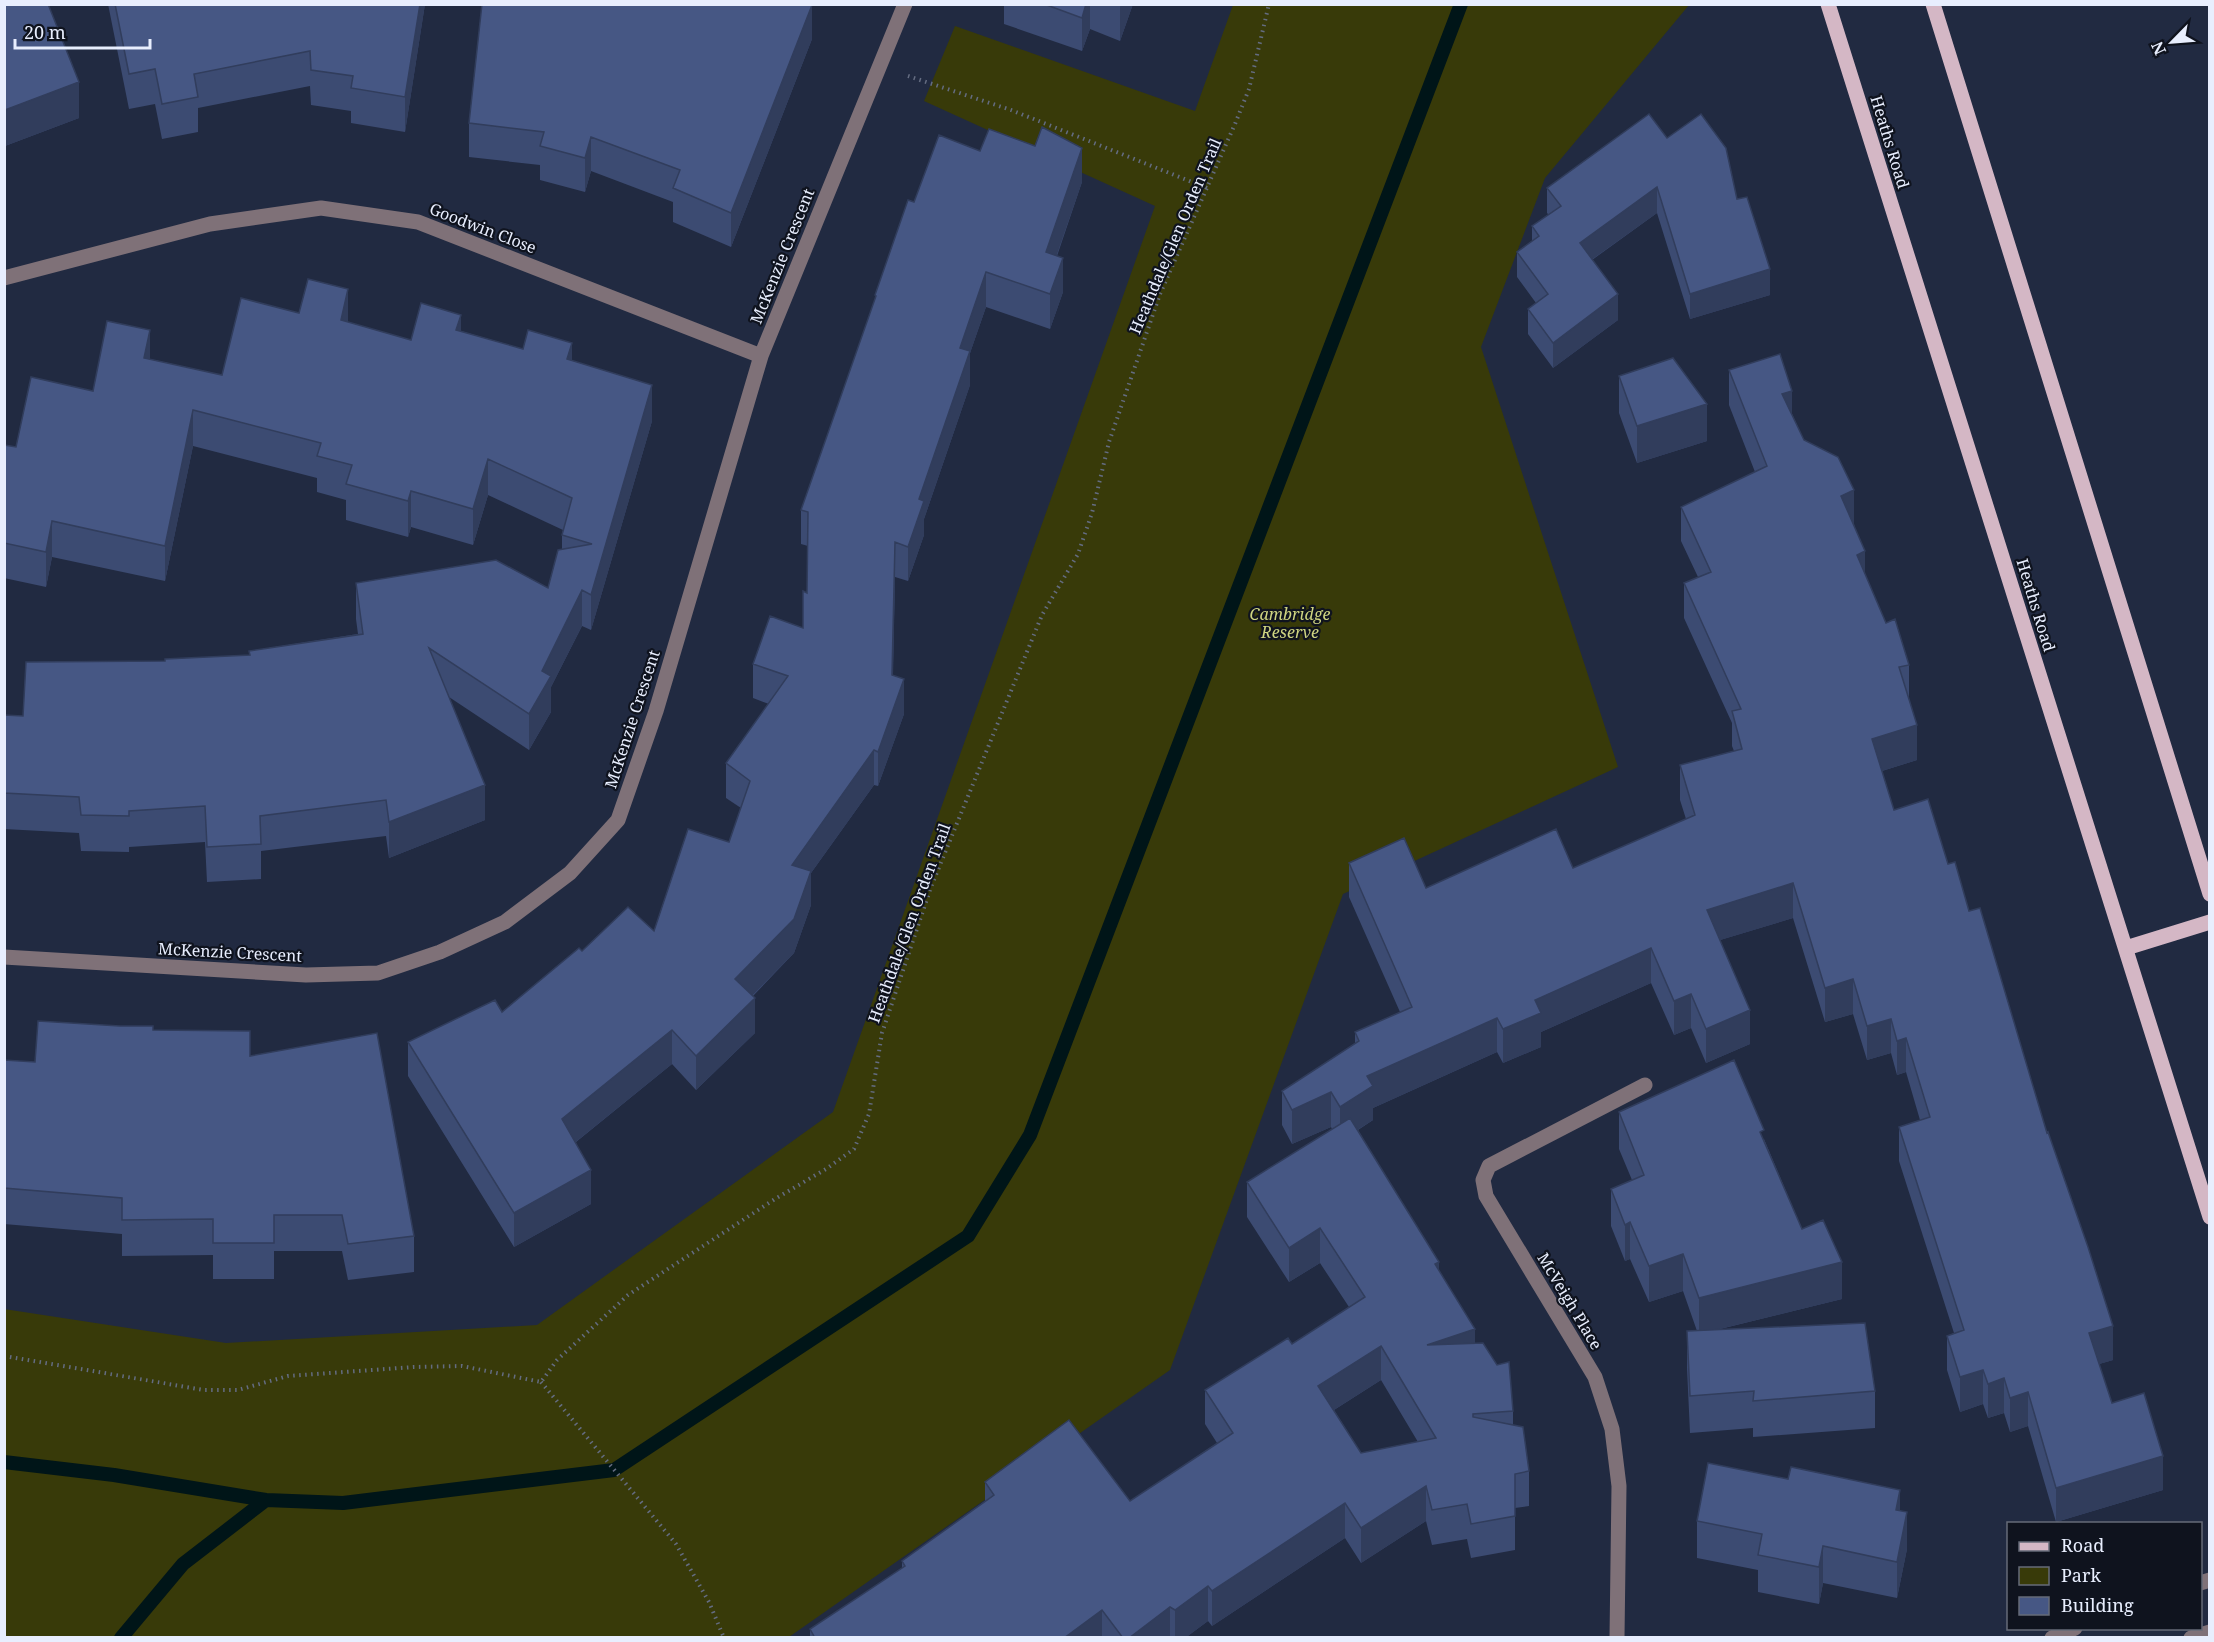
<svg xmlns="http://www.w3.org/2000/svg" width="2214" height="1642" font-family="'Noto Serif',serif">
	<rect width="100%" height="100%" fill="#212a41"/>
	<!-- green -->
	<path fill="#383a09" d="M1233 5H1689L1545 178 1481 347 1618 767 1343 894 1170 1370 789 1637H5L4 1309 226 1343 537 1325 833 1112 1155 206 924 101 955 26 1195 111Z"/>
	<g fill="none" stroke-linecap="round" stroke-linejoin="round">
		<!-- stream -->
		<path stroke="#001518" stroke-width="14" d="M4 1462 114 1475 266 1500 343 1503 614 1470 968 1236 1030 1135 1461 4
			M121 1638 183 1564 266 1500"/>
		<!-- path -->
		<path stroke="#646c81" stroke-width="4" stroke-dasharray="1.5 4.5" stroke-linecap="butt" d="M908 76 1011 110 1207 188
			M4 1356 204 1390H238L288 1376 414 1367 462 1366 541 1382 557 1360 628 1295 775 1199 826 1169 854 1149 869 1114 882 1033 931 887 1042 615 1078 554 1092 513 1109 442 1160 294 1235 124 1249 89 1269 4
			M541 1382 676 1544 709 1602 724 1638"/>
		<!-- minor -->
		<path stroke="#7f7178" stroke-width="15" d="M4 278 210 224 321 208 418 222 761 356
			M4 957 306 975 378 973 440 952 505 922 570 873 618 820 656 711 761 356 905 4
			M2200 1583 2210 1580
			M1617 1638 1619 1486 1612 1429 1595 1377 1486 1196 1483 1180 1489 1166 1645 1085
			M2052 1638 2075 1628
			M2191 1638 2210 1632"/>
		<!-- major -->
		<path stroke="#d4b7c5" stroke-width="15" d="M1828 4 2210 1217
			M1933 4 2210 894
			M2126 948 2210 922"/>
	</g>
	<!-- wall -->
	<path fill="#3c4b72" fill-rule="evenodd" d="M4 4 79 118 5 146 4 145Z
		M108 4H425L405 132 351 123V111L311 105 310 86 198 108V132L162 139 155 104 129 109Z
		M1004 4H1133L1120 41 1090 29 1082 51 1004 24Z
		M812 39 731 247 673 222V202L591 171 585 192 540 180V165L469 157V123Z
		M1667 138 1737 199 1770 295 1690 319 1657 213 1592 260 1618 320 1553 368 1528 334V309L1536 303 1517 277V252L1532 241V226L1549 215 1547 213V188Z
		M980 151 1082 182 1057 256 1063 292 1050 329 986 307 970 353V385L924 519V535L908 581 895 577 893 675 904 714 878 786 874 785 811 873V905L794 953 753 996 755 1033 696 1090 672 1064 576 1142 591 1204 514 1247 408 1076V1042L502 1012 582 951 654 931 729 842 741 808 726 798V763L769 704 753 698V664L803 628 807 593 808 546 801 544V510L875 300V295L914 202Z
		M299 313 348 323 411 340 461 331 523 349 572 361 652 421 591 630 582 626 551 687V712L529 750 449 697 485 820 389 858 386 836 261 851V879L207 882 205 842 129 847V852L81 851 79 833 4 829V715L23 716 165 661 249 655V651L358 634 356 619V583L548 588 562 549V535L563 530 488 495 473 545 411 527 408 537 346 520V500L317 492V478L193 446 165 581 52 557 46 587 4 578V445L16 447 93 391 150 359 222 375Z
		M1729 370 1792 414 1804 440 1854 524 1865 574 1886 623 1909 665V699L1917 760 1882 771 1894 810 1948 864 1969 911 2113 1360 2099 1364 2112 1403 2163 1490 2056 1522 2028 1426 2010 1432 2004 1413 1988 1418 1983 1404 1960 1412 1947 1370V1336L1954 1333 1899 1161V1127L1920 1120 1906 1072 1897 1075 1891 1053 1867 1060 1853 1014 1825 1022 1793 918 1720 940 1750 1044 1706 1063 1691 1028 1674 1035 1651 983 1541 1032V1047L1503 1063 1497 1052 1373 1108V1120L1358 1130 1439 1271 1475 1343 1513 1411V1425L1529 1471V1506L1515 1508V1550L1471 1558 1467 1539 1432 1545 1426 1521 1361 1563 1345 1538 1212 1626 1208 1621 1185 1638H810V1629L902 1569V1561L985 1501V1482L1130 1501 1217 1443 1205 1424V1390L1292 1344 1349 1307 1320 1263 1289 1282 1247 1217V1182L1332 1129 1331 1127 1292 1144 1282 1125V1091L1355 1044V1032L1400 1012 1349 897V863L1426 888 1573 868 1686 819 1680 800V765L1734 751 1732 746V723L1684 618V583L1698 577 1681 541V507L1755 472 1729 405ZM1381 1380 1418 1442 1361 1453 1334 1410Z
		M1619 376 1707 441 1637 463 1619 413Z
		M153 1030 250 1056 414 1236V1272L348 1280 342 1251H274V1279H213V1255L122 1256V1234L4 1224V1060L35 1062Z
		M1619 1112 1764 1139 1802 1229 1842 1299 1716 1330 1875 1391V1428L1753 1437V1428L1690 1433 1687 1368V1331H1697L1683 1291 1649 1302 1630 1259 1625 1261 1611 1226V1189L1632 1180 1619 1149Z
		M1900 1511 1907 1549 1897 1598 1823 1583 1819 1604 1758 1592V1570L1697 1558V1521Z"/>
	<!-- shaded-wall -->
	<path fill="#313d5c" d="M420 4H425L405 132V97Z
		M1086 4H1090V29L1082 51V18Z
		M1121 4H1133L1120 41V7Z
		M812 5V39L731 247V213Z
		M79 82V118L5 146V110Z
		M591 137V171L585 192V158Z
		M1082 148V182L1046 286V252Z
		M1657 187V213L1580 268V243Z
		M1063 258V292L1050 329V294Z
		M1770 269V295L1690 319V294Z
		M986 272V307L970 353V385L924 519V535L908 581V547L919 499 960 348Z
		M348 289V325L341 320Z
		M1618 294V320L1553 368V343Z
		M461 315V351L456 330Z
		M150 330V366L144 358Z
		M572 343V379L567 359Z
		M652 385V421L591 630V595Z
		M1792 391V425L1782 394Z
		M1707 404V441L1637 463V426Z
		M193 410V446L165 581V546Z
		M488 459V495L473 545V509Z
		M1854 490V524L1841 530V496Z
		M411 491V527L408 537V501Z
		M52 521V557L46 587V552Z
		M895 542V577L892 709V675Z
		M1865 551V586L1857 555Z
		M582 590V626L551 687V712L529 750V714L542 671Z
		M904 679V714L878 786V752Z
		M1917 725V760L1872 774V739Z
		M874 750V785L811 873V905L794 953 735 1013V979L792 865Z
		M485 785V820L389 858V822Z
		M1793 883V918L1707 944V910Z
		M1651 948V983L1541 1032V1047L1503 1063V1029L1535 1000Z
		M1853 979V1014L1825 1022V988Z
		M1691 994V1028L1674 1035V1001Z
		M755 998V1033L696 1090V1056Z
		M1750 1010V1044L1706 1063V1029Z
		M1497 1018V1052L1373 1108V1120L1340 1141V1107L1367 1076Z
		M1891 1019V1053L1867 1060V1026Z
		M672 1030V1064L562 1153V1119Z
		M1906 1038V1072L1897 1075V1041Z
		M1331 1092V1127L1292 1144V1110Z
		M591 1170V1204L514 1247V1213Z
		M1630 1222V1259L1625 1261V1225Z
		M1320 1228V1263L1289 1282V1248Z
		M1683 1254V1291L1649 1302V1266Z
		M1439 1262V1296L1435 1264Z
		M1842 1262V1299L1699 1334V1298Z
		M2113 1326V1360L2089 1367V1333Z
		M1475 1329V1363L1427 1345Z
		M1381 1346V1380L1318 1420V1386Z
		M1983 1370V1404L1960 1412V1377Z
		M2004 1378V1413L1988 1418V1384Z
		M2028 1392V1426L2010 1432V1398Z
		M2163 1456V1490L2056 1522V1488Z
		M1426 1486V1521L1361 1563V1528Z
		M1900 1490V1526L1896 1510Z
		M1345 1503V1538L1212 1626V1591Z
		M1907 1512V1549L1897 1598V1562Z
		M1823 1546V1583L1819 1604V1567Z
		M1208 1586V1621L1185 1638H1175V1610Z
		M1170 1607V1638H1129Z
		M1102 1610V1638H1064Z"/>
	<!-- building -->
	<path fill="#465784" stroke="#313d5c" stroke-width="1.5" fill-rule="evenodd" d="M4 4H48L79 82 5 110 4 108Z
		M115 4H420L405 97 351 88 353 76 311 70 310 51 194 74 198 97 162 104 155 69 129 74Z
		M482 4H811L812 5 731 213 673 188 680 170 591 137 585 158 540 146 544 132 469 123Z
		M1044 4H1086L1082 18Z
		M1649 114 1667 138 1701 114 1726 148 1737 199 1747 197 1770 269 1690 294 1657 187 1580 243 1618 294 1553 343 1528 309 1548 294 1517 252 1539 236 1532 226 1561 206 1547 188Z
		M1042 127 1082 148 1046 252 1063 258 1050 294 986 272 960 348 970 351 919 499 924 501 908 547 895 542 892 675 904 679 878 752 874 750 792 865 811 871 794 919 735 979 755 998 696 1056 672 1030 562 1119 591 1170 514 1213 408 1042 495 1000 502 1012 579 948 582 951 628 907 654 931 688 829 729 842 750 781 726 763 788 676 753 664 770 616 803 628V591L807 593 808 512 801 510 876 296 875 295 908 200 914 202 939 135 980 151 989 129 1035 146Z
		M308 279 348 289 341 320 411 340 421 303 461 315 456 330 523 349 528 330 572 343 567 359 652 385 591 595 582 590 542 671 551 676 529 714 429 648 485 785 389 822 386 800 260 816 261 844 207 847 205 806 129 811V816L81 815 79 797 4 793V715L23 716 26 662 165 661V659L250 655 249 651 363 634 356 583 496 560 548 588 558 550 592 544 562 535 572 498 488 459 473 509 411 491 408 501 346 484 352 465 317 456 321 443 193 410 165 546 52 521 46 552 4 543V445L16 447 31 377 93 391 107 321 150 330 144 358 222 375 241 298 299 313Z
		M1780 354 1792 391 1782 394 1804 440 1838 457 1854 490 1841 496 1865 551 1857 555 1886 623 1895 619 1909 665 1899 667 1917 725 1872 739 1894 810 1928 799 1948 864 1955 862 1969 911 1980 908 2047 1133 2048 1132 2088 1247 2113 1326 2089 1333 2112 1403 2144 1393 2163 1456 2056 1488 2028 1392 2010 1398 2004 1378 1988 1384 1983 1370 1960 1377 1947 1336 1964 1330 1899 1127 1930 1117 1906 1038 1897 1041 1891 1019 1867 1026 1853 979 1825 988 1793 883 1707 910 1750 1010 1706 1029 1691 994 1674 1001 1651 948 1535 1000 1541 1013 1503 1029 1497 1018 1367 1076 1373 1086 1340 1107 1331 1092 1292 1110 1282 1091 1359 1041 1355 1032 1412 1007 1349 863 1404 838 1426 888 1556 829 1573 868 1695 815 1680 765 1742 749 1732 711 1741 709 1684 583 1711 572 1681 507 1767 466 1729 370Z
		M1673 358 1707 404 1637 426 1619 376Z
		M38 1021 120 1026H153V1030L250 1031V1056L377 1033 414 1236 348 1244 342 1215H274V1243H213V1219L122 1220V1198L4 1188V1060L35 1062Z
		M1734 1060 1764 1130 1760 1132 1802 1229 1823 1220 1842 1262 1699 1298 1683 1254 1649 1266 1630 1222 1625 1225 1611 1189 1644 1175 1619 1112Z
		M1350 1118 1439 1262 1435 1264 1475 1329 1427 1345 1483 1343 1497 1365 1509 1362 1513 1411 1473 1414V1417L1523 1427 1529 1471 1515 1474V1516L1471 1524 1467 1504 1432 1510 1426 1486 1361 1528 1345 1503 1212 1591 1208 1586 1175 1610 1170 1607 1129 1638H1123L1102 1610 1064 1638H815L810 1629 905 1566 902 1561 994 1495 985 1482 1069 1420 1130 1501 1233 1433 1205 1390 1288 1338 1292 1344 1365 1297 1320 1228 1289 1248 1247 1182ZM1381 1346 1436 1438 1361 1453 1318 1386Z
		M1865 1323 1875 1391 1753 1401 1754 1391 1690 1396 1687 1331Z
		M1708 1463 1788 1479 1791 1467 1900 1490 1896 1510 1907 1512 1897 1562 1823 1546 1819 1567 1758 1555 1762 1534 1697 1521Z"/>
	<g text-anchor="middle" stroke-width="4.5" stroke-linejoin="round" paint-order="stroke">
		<!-- street labels -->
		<g font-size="16" fill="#e8eefe" stroke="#0f131e">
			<text transform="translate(1890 142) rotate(73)" y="6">Heaths Road</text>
			<text transform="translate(483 228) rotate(21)" y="6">Goodwin Close</text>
			<text transform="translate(1175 236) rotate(-67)" y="6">Heathdale/Glen Orden Trail</text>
			<text transform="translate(782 256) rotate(-68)" y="6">McKenzie Crescent</text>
			<text transform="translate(2036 605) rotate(73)" y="6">Heaths Road</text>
			<text transform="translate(632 719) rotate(-72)" y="6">McKenzie Crescent</text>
			<text transform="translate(909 923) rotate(-70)" y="6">Heathdale/Glen Orden Trail</text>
			<text transform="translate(230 952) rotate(3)" y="6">McKenzie Crescent</text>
			<text transform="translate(1570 1301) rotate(59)" y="6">McVeigh Place</text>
		</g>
		<!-- park labels -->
		<g font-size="16" font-style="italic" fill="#cfd581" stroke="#0f131e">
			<text x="1290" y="620">Cambridge<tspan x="1290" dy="18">Reserve</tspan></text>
		</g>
	</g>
	<!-- border -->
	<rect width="2214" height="1642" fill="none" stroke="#e8eefe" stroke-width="12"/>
	<!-- legend -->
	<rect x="2007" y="1522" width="195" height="108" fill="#0f131e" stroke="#666b78" stroke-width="1.5"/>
	<rect x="2019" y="1542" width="30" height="9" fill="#d4b7c5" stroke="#666b78" stroke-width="1.5"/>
	<text x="2061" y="1552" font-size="18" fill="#e8eefe">Road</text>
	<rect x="2019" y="1567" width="30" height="18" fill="#383a09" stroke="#666b78" stroke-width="1.5"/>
	<text x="2061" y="1582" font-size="18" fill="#e8eefe">Park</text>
	<rect x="2019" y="1597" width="30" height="18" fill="#465784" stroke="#666b78" stroke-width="1.5"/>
	<text x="2061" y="1612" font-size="18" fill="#e8eefe">Building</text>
	<!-- north arrow -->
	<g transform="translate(2172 42) rotate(245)" stroke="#0f131e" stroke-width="4.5" paint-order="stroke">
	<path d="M0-4.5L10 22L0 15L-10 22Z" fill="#e8eefe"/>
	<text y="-9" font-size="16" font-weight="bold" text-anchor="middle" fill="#e8eefe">N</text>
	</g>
	<!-- scale -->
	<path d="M15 39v9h135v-9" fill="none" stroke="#e8eefe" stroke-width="3"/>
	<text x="24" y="39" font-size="18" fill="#e8eefe" stroke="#0f131e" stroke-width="4.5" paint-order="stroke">20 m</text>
</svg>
